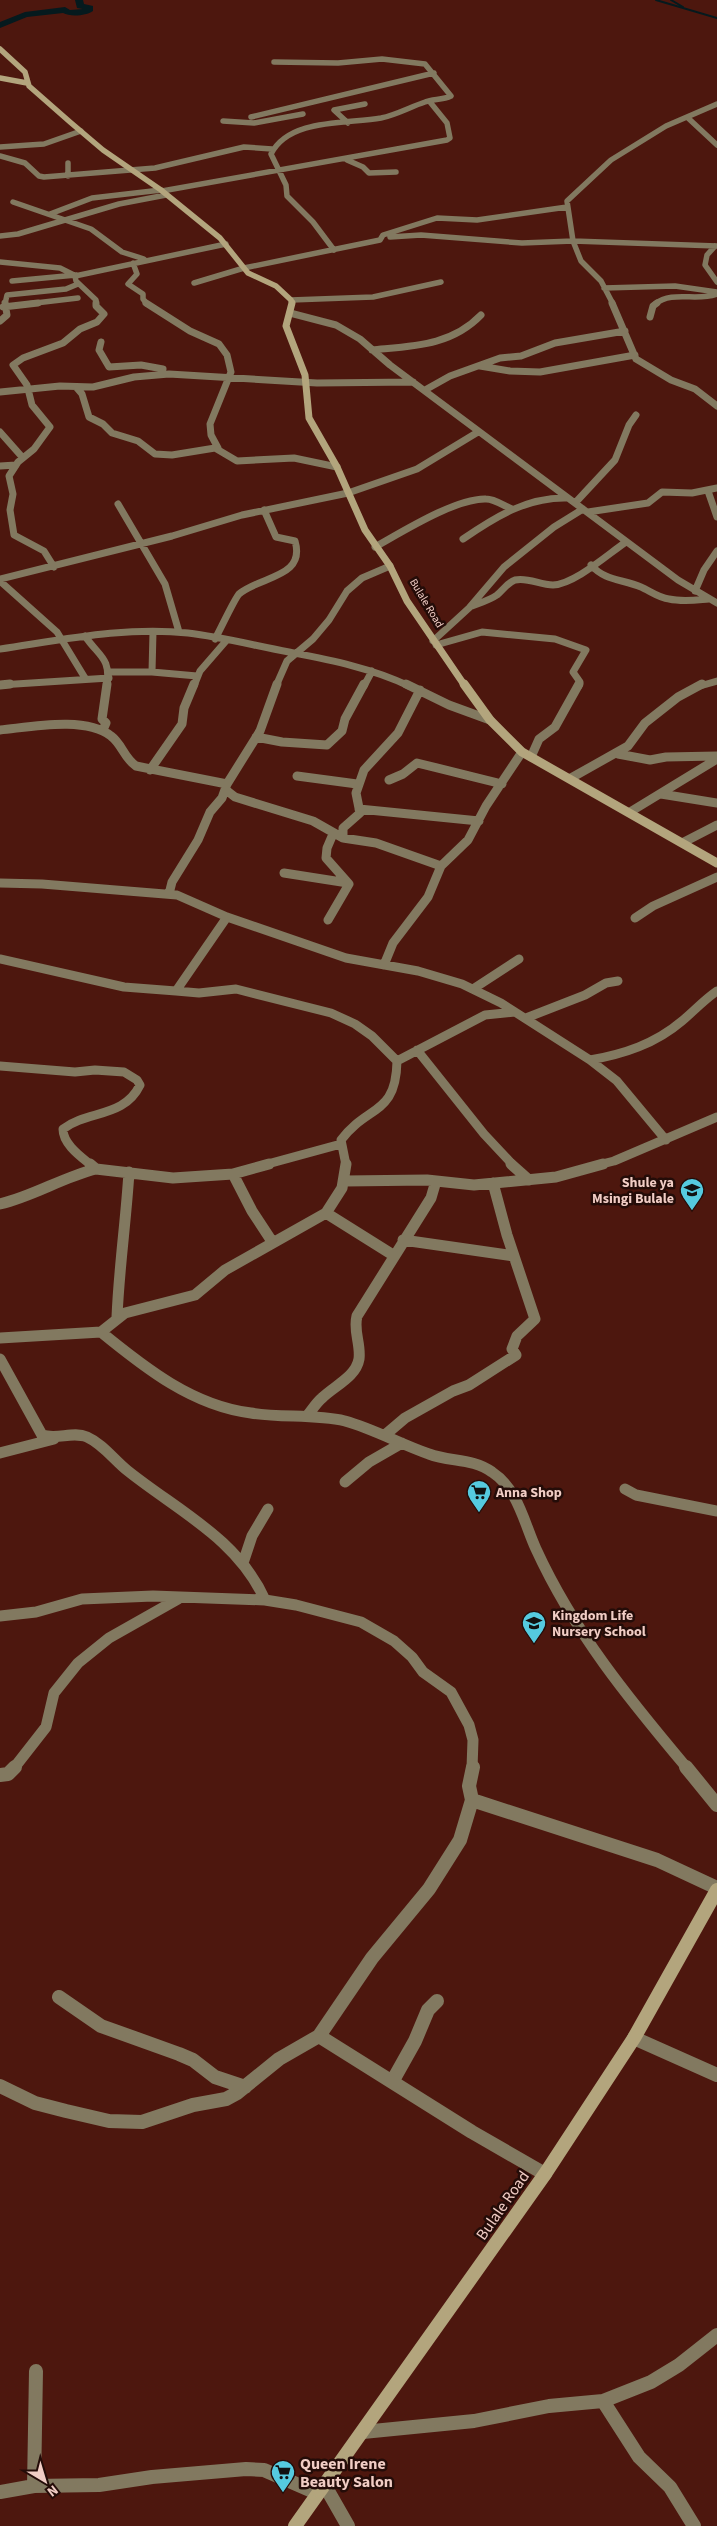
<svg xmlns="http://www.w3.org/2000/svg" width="717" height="2526" font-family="'Source Sans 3',sans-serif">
	<rect width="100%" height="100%" fill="#4d170e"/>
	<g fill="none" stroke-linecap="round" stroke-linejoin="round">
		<!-- stream -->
		<path stroke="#051a1e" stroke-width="2" d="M656 0 717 18
			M671 0 683 7"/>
		<!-- river -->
		<path fill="#051a1e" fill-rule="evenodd" d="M75 0H83L84 4 93 6V11C86 16 70 17 63 13L27 17 0 28V22L25 12 65 7 70 10 83 9 77 8Z"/>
		<!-- street-far4 -->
		<path stroke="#827960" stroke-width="5.5" d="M274 62 338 63 382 59 425 64 451 96C443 100 433 99 425 102 410 107 396 115 381 118 347 124 289 118 271 154L286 185 287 196 313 222 334 250
			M251 117 434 73
			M688 118 717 145
			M223 121 254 123 303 114
			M348 123 334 110 365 104
			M0 147 44 144 81 131
			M0 156 25 163 39 176 44 177 155 168 244 147 272 149
			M347 160 363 167 369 173 396 172
			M68 163V176
			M162 191 447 140 450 138 447 123 430 102
			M13 202 91 229 122 252 144 259
			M50 214 92 198 161 190
			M0 236 18 234 119 204 166 195
			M390 237 421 235 522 243 573 241 717 246
			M715 246 707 255 705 265 717 282
			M0 262 60 268 74 275
			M133 263 137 274 128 284 143 294V299L147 304
			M12 281 76 275
			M194 283 244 268 380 240 383 235 437 218 477 220 567 207
			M604 288 675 286 717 292
			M291 300 373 297 441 282
			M5 304 7 295 66 289 78 284
			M27 304 78 298
			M96 304V300L76 281 75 276 226 244
			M613 304 601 281 581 261 573 241 567 201 611 160 666 126 717 104
			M655 304C673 290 697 302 717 294"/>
		<!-- street-far3 -->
		<path stroke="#827960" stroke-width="7" d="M146 303 190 331 219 344 227 355 231 372 210 424 211 435 218 448
			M612 303 636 359 671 380 695 389 717 406
			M3 307 38 303
			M290 313 336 325 360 339 390 365 678 580 717 603
			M650 317 653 306 657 303
			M0 321 7 315 5 303
			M101 342 99 350 109 367 141 365 163 369
			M372 350C413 346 451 346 481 315
			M480 366 510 371 540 372 635 355
			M76 387 82 394 89 417 103 424 112 433 138 441 155 454 172 455 215 448 237 461 294 458 337 467
			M425 390 450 376 500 358 521 356 555 343 625 331
			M0 392 60 386 93 387 134 377 169 374 317 383 413 382
			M0 432 23 458
			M0 466 16 465
			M708 491 717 517
			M575 503 615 460 629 425 636 415
			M118 504 165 584 179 632
			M588 512 648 503 662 492 692 493 717 488
			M463 539C495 517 527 497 567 498
			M375 547C402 532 456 498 486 499 495 499 504 506 512 509
			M591 565C605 581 622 579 641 587 650 591 659 598 669 599 683 602 696 600 709 599
			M54 567 44 551 14 535 10 510 13 494 9 476 18 462 34 449 50 427 32 405 27 385 13 365 23 358 63 343 80 329 97 322 104 314 96 306V303
			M0 579 172 536 242 515 348 493 417 469 478 432
			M0 581 57 632 85 678
			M695 591 704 570 717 551
			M472 606C480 603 490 600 497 595 503 590 507 583 515 580 528 577 540 585 553 585 575 584 608 554 626 542
			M85 636C99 657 111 657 107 686
			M215 639C219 632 235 598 239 594 260 576 306 578 295 541L276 537 264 510
			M433 641 469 608 504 567 554 527 583 509
			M436 645 482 632 555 639 586 650 573 672 580 682 579 686
			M0 649C61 640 126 626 188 633 222 637 256 646 289 652 330 660 372 668 409 686
			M109 672H152L197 676
			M152 672 153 632
			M0 685 109 678
			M194 686 200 671 226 641
			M276 686 287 661 313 639 329 620 347 591 362 578 390 566
			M364 686 372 671
			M700 686 717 681"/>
		<!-- street-far2 -->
		<path stroke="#827960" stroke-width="9" d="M406 684 449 705 490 720
			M0 685 10 684
			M0 730C31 727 85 716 111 736 122 744 124 758 136 766L227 784
			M103 730 106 723 102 719 107 684
			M256 737 282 742 327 745 342 731 345 719 364 684
			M618 754 650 760 666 757 717 756
			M531 757 539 739 555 727 579 684
			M150 770 182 724 184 708 194 684
			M297 776 357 784
			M571 778 628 746 645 723 678 697 702 684
			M389 780 403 774 417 763 502 784
			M226 790 235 797 313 821 343 838 376 843 441 866
			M661 794 717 803
			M359 809 479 821
			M630 812 717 759
			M343 838V828L360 813 356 793 364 770 398 733 420 690
			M684 842 717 825
			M284 873 348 883
			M0 883 42 884 177 895 227 917 346 958 418 971 462 984 501 1003 590 1060 617 1081 666 1140
			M169 894 172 882 198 840 210 812 222 798 227 784 260 731 277 684
			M635 918 653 906 717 877
			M328 920 349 884 326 858 327 848 333 834
			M0 959 124 987 176 991 227 917
			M384 965 393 943 428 897 441 866 468 840 486 806 522 752
			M473 989 519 959
			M176 991 199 993 236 989 331 1013 355 1024 372 1036 397 1061C396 1116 368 1104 341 1140L346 1165
			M526 1018 585 995 606 983 618 981
			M417 1050 484 1134 513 1165
			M590 1060C624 1054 655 1044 682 1021 694 1011 704 1000 717 991
			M397 1061 485 1015 515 1012
			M0 1066 75 1072 95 1070 124 1072 137 1080 140 1085C124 1118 88 1110 63 1129 63 1144 80 1156 91 1165
			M264 1165 341 1144
			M598 1165 614 1161 717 1117"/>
		<!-- street-far1 -->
		<path stroke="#827960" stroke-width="11" d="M90 1164 96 1169 173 1178 233 1174 269 1164
			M511 1164 529 1180
			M233 1174 252 1211 273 1243
			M345 1181 427 1180 474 1185 556 1177 603 1164
			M0 1204C34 1196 63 1177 96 1169
			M326 1213 393 1255
			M403 1240 514 1256
			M117 1317C119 1268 126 1221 129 1172
			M101 1332 125 1313 195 1295 225 1270 326 1213 342 1188 346 1164
			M0 1338 101 1332C145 1368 193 1406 251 1413 282 1418 314 1414 345 1421 374 1429 400 1444 429 1454 450 1462 473 1458 492 1472 518 1489 524 1523 536 1549 574 1632 629 1699 687 1768
			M0 1359 42 1435C57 1440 73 1431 87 1437 103 1444 115 1461 128 1471 178 1511 238 1539 265 1600
			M307 1416C312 1410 316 1403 322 1398 334 1386 356 1377 359 1359 361 1344 353 1331 357 1316L431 1198 436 1181
			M385 1435 405 1418 453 1391 469 1385 516 1355 512 1349 517 1336 535 1319 507 1235 493 1183
			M0 1453 54 1439
			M345 1482 369 1462 402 1443
			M625 1489 636 1495 717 1511
			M243 1563 252 1536 268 1509
			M0 1616 36 1612 82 1599 153 1596 265 1600 296 1605 361 1622 394 1641 412 1657 423 1672 451 1692 469 1725 473 1740 472 1768
			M14 1768 46 1727 54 1693 78 1663 109 1638 178 1599"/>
		<!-- street -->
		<path stroke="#827960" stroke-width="14" d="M473 1767 469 1786 472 1800 657 1860 717 1888
			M686 1767 717 1805
			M0 1775 8 1774 15 1767
			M59 1997 101 2026 179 2054 193 2060 215 2077 245 2087
			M319 2036 472 2132 545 2174
			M634 2038 717 2075
			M392 2082 415 2041 428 2010 437 2001
			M0 2086 35 2103 66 2111 109 2121 142 2122 193 2105 226 2099 237 2093 279 2059 319 2036 372 1958 429 1889 460 1840 472 1800
			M603 2401 639 2457 670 2487 694 2526
			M363 2432 474 2421 549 2406 603 2401 651 2382 679 2365 717 2335
			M324 2484 348 2526
			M34 2486 36 2371
			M0 2492 34 2486 99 2485 152 2477 246 2469 264 2470 317 2493"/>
		<!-- secondary-far3 -->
		<path stroke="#b3a57d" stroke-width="5.5" d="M0 49 25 72 29 86 70 122 103 150 161 190 220 238 248 273 276 286 291 300 292 304
			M0 78 27 83"/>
		<!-- secondary-far2 -->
		<path stroke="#b3a57d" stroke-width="7" d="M292 303 286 326 305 375 309 418 337 467 365 530 390 566 407 601 465 686"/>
		<!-- secondary-far1 -->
		<path stroke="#b3a57d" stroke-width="9" d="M464 684 490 720 522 752 717 863"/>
		<!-- secondary -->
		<path stroke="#b3a57d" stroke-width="14" d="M295 2526 545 2174 634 2038 717 1890"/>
	</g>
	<!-- icons -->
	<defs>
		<g id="school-pin" transform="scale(1.25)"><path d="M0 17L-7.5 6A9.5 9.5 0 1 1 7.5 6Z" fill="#55cadf" stroke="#240c08"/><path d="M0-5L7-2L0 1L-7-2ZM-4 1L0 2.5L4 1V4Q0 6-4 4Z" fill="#111"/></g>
		<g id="supermarket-pin" transform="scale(1.25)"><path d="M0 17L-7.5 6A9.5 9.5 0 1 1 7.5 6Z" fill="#55cadf" stroke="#240c08"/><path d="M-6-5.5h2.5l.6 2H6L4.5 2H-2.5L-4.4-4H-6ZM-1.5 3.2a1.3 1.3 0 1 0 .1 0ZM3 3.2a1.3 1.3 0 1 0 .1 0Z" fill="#111"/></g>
	</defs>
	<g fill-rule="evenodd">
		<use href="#school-pin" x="692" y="1190"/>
		<use href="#supermarket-pin" x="479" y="1492"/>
		<use href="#school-pin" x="534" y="1623"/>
		<use href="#supermarket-pin" x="283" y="2472"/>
	</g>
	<g text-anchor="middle" stroke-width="5" stroke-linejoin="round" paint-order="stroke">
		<!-- far-street labels -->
		<g font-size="11" fill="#f1cdc5" stroke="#240c08">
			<text transform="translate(427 603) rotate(59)" y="4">Bulale Road</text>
		</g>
		<!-- poi labels -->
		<g font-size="14" font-weight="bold" fill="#f1cdc5" stroke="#240c08" text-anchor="start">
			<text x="674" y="1187" text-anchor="end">Shule ya<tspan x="674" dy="16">Msingi Bulale</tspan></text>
			<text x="496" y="1497">Anna Shop</text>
			<text x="552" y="1620">Kingdom Life<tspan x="552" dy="16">Nursery School</tspan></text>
		</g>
		<!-- near-street labels -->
		<g font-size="16" fill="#f1cdc5" stroke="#240c08">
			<text transform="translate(502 2205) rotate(-55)" y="6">Bulale Road</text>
		</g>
		<!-- near-poi labels -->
		<g font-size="16" font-weight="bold" fill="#f1cdc5" stroke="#240c08" text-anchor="start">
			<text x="300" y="2469">Queen Irene<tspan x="300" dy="18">Beauty Salon</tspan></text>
		</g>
	</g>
	<!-- north arrow -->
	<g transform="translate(45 2481) rotate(142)" stroke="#240c08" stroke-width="4" paint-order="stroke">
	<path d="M0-4L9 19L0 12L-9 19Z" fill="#f1cdc5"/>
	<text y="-8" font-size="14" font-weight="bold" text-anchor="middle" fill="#f1cdc5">N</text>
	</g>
</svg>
